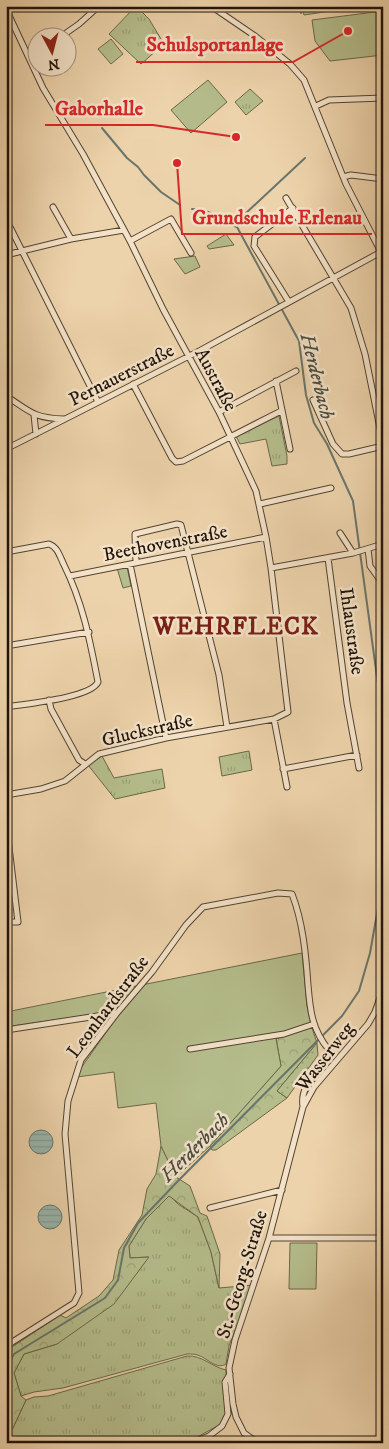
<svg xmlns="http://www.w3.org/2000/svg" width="389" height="1449" font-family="'IM FELL DW Pica',serif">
	<defs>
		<pattern id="grass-tufts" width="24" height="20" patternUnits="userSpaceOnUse" patternTransform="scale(1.25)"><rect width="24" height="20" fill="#b5bd8c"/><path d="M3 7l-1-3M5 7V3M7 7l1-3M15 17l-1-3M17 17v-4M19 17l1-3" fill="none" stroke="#9ba277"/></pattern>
		<pattern id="forest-crowns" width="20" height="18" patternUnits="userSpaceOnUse" patternTransform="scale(1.25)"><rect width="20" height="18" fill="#b5bd8c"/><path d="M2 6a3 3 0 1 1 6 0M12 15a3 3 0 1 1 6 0" fill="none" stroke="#9ba277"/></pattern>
		<pattern id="cemetery-stones" width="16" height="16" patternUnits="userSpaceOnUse" patternTransform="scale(1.25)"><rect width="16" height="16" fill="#b5bd8c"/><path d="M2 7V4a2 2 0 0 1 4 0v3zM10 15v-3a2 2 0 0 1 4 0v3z" fill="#9ba277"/></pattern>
		<pattern id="garden-dots" width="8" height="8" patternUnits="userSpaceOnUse" patternTransform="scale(1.25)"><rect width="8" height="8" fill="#b5bd8c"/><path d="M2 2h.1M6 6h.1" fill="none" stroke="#9ba277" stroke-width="1.8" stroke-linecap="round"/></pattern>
		<pattern id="water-rules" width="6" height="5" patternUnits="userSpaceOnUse" patternTransform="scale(1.25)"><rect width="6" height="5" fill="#9ab7ae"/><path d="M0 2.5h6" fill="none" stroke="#849c94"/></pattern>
	</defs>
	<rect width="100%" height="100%" fill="#edd3ab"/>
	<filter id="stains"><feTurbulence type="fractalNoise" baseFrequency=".004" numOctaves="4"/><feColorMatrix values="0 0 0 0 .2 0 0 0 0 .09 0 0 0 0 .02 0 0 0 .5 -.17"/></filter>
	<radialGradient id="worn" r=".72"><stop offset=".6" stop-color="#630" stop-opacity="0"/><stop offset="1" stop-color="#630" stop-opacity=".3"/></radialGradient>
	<!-- grass -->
	<path fill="url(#grass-tufts)" stroke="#6a684a" d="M136 6 149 19 164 44 141 64 109 34Z
		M250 89 263 101 246 115 235 102Z
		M279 416 287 456V464L272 466 266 439 240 444 236 436Z
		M249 751 252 770 222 776 219 757Z
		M102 756 114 778 162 769 165 788 115 799 88 765Z
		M169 1195 178 1204 198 1217 211 1252 219 1288 253 1285 229 1346 226 1364C217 1370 208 1359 200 1356 196 1354 192 1354 187 1354L63 1388 34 1392 21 1396 14 1373 24 1354 57 1344 148 1257 130 1258 129 1246 146 1219Z
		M187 1356C202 1355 212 1367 226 1370L227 1414 223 1423 186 1443H6V1435L12 1430 26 1400 34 1397 48 1396Z"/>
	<!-- forest -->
	<path fill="url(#forest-crowns)" stroke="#6a684a" d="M311 1025 317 1043 277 1091 287 1098 216 1150H212L210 1146 281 1066 276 1039Z
		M161 1146 176 1177 190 1186 200 1213 207 1216 220 1254 219 1288 211 1252 198 1217 169 1196 146 1219 129 1246 130 1258 149 1257 114 1304 57 1344 24 1354 14 1373 21 1396 26 1400 12 1430 6 1435V1355L12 1347 60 1315 66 1318 99 1296 113 1280 119 1250 142 1215 147 1189 156 1174Z"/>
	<!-- cemetery -->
	<path fill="url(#cemetery-stones)" stroke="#6a684a" d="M302 6H364L304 15Z"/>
	<!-- park -->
	<path fill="#b5bd8c" stroke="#6a684a" d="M383 11V55L330 61 315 41 312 20Z
		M111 39 123 54 111 64 98 49Z
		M208 80 227 102 191 133 171 110Z
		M226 234 234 245 209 249 207 246Z
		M195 256 200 267 185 274 174 259Z
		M127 567 131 586 123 588 117 568Z
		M302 953 307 1006 311 1025 276 1039 281 1066 210 1146 176 1177 161 1146 156 1103 118 1108 114 1072 77 1077 81 1068 122 1010 6 1027V1012Z
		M290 1243H317L316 1289H289Z"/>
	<!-- garden -->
	<path fill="url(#garden-dots)" stroke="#6a684a" d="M317 1043 318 1055 287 1098 277 1091Z"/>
	<!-- water -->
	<path fill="url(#water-rules)" stroke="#69756c" d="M29 1142a12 12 0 1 1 24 0a12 12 0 1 1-24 0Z
		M38 1217a12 12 0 1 1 24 0a12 12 0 1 1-24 0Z"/>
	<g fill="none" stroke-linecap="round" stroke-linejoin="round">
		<!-- stream -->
		<path stroke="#69756c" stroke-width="2" d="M299 6 301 13
			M102 128 127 158 138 167 144 175 161 192 180 205
			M305 158 245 214 237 227 299 341 306 395 314 423 327 444 353 501 383 721
			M192 209 204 210 214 215 222 222 237 227
			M6 1409 8 1403 7 1366 14 1354 105 1298 118 1280 124 1248 138 1223 177 1182 342 1016 359 991 370 953 383 880"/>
		<!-- minor casing -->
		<g stroke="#534332" stroke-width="7">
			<path id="minor" d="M211 6 255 36 290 64 304 80 346 184 383 256
				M6 9 43 88 83 154 130 241 163 309 219 412 256 491 266 537 271 568 288 712 274 719 166 738 99 754 65 781 41 789 6 795
				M59 38 79 24 99 6
				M28 55 38 50
				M316 106 329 100 383 98
				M343 177 351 175 383 179
				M286 198 351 308 365 354 383 443
				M53 207 71 239
				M6 219 98 402
				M130 241 171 219 191 253
				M6 255 71 239 124 230
				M289 302 254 246 255 237 293 208
				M276 381 290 449
				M133 384 172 458 176 462 183 461 281 411
				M6 396C31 412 33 418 64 419
				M313 400 333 444 342 454H349L383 446
				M219 412 296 371
				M34 415 36 434
				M6 449 201 350 381 252
				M260 504 331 488
				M340 533 353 553
				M368 549 370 566 383 584
				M6 552 49 544C58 547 60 557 64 565 83 603 90 641 98 682 91 698 24 704 6 707
				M328 558 347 703 359 768
				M136 562 135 534 177 524 181 525 219 675 227 727
				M130 564 166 738
				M271 568 353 553 383 544
				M70 576 266 537
				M6 646 89 632
				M49 700 51 709 79 760 85 764
				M274 719 287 787
				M283 769 357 755
				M6 822 18 922H6
				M6 1030 117 1013
				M190 1049 284 1034 314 1024
				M210 1208 282 1190
				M269 1238H383
				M6 1346 74 1303 79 1293 65 1134 68 1101 81 1060 117 1013 152 972 186 925 203 907 278 893 292 894C303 922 306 956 308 985 310 1010 312 1030 329 1050 325 1074 299 1079 303 1107
				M192 1443 209 1436 222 1426 228 1414 225 1382 230 1374
				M258 1443 244 1433 236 1417 233 1404 229 1368 235 1340 269 1238 303 1107 314 1087 368 1024 375 1012 383 989"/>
		</g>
		<!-- minor -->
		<use href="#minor" stroke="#f3e2c8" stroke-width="5"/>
	</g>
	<g text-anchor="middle" stroke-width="5" stroke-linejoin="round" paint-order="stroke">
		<!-- street labels -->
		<g font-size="19" fill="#201309" stroke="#f3e2c8">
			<text transform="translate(121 374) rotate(-27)" y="7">Pernauerstraße</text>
			<text transform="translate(217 379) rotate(62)" y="7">Austraße</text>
			<text transform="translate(165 542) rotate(-11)" y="7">Beethovenstraße</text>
			<text transform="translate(353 631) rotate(82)" y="7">Ihlaustraße</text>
			<text transform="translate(147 729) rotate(-13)" y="7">Gluckstraße</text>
			<text transform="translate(107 1006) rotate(-53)" y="7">Leonhardstraße</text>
			<text transform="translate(324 1056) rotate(-52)" y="7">Wasserweg</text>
			<text transform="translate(241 1274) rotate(-73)" y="7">St.-Georg-Straße</text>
		</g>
		<!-- water labels -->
		<g font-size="20" font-style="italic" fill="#4b4c43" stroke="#f3e2c8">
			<text transform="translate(318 376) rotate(76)" y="7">Herderbach</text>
			<text transform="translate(194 1147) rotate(-45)" y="7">Herderbach</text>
		</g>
		<!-- district labels -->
		<g font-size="24" font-weight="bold" letter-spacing="1" fill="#7a1f14" stroke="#f3e2c8">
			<text x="236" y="634">WEHRFLECK</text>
		</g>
	</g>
	<!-- callouts -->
	<path fill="none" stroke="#d62828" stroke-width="2" d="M348 31L293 62H136M236 137L153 125H45M177 163L182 234H372"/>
	<g fill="#d62828" stroke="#f3e2c8" stroke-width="2">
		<circle cx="348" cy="31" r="5"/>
		<circle cx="236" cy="137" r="5"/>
		<circle cx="177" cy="163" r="5"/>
	</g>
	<g font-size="20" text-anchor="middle" font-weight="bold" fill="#d62828" stroke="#f3e2c8" stroke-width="5" stroke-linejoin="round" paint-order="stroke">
		<text x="215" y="51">Schulsportanlage</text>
		<text x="99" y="115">Gaborhalle</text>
		<text x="277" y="224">Grundschule Erlenau</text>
	</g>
	<!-- margin -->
	<rect width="389" height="1449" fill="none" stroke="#edd3ab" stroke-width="25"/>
	<rect x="8" y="8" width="374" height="1434" fill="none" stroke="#201309" stroke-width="2.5"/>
	<rect x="12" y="12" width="364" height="1424" fill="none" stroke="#201309"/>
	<!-- north arrow -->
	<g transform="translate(52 52) rotate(173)"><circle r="24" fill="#f3e2c8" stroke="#9f8f7c"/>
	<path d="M0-4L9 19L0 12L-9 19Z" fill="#8f2418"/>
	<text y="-8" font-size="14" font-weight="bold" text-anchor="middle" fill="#201309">N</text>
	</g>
	<rect width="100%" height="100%" filter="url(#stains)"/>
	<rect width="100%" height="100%" fill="url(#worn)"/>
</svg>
